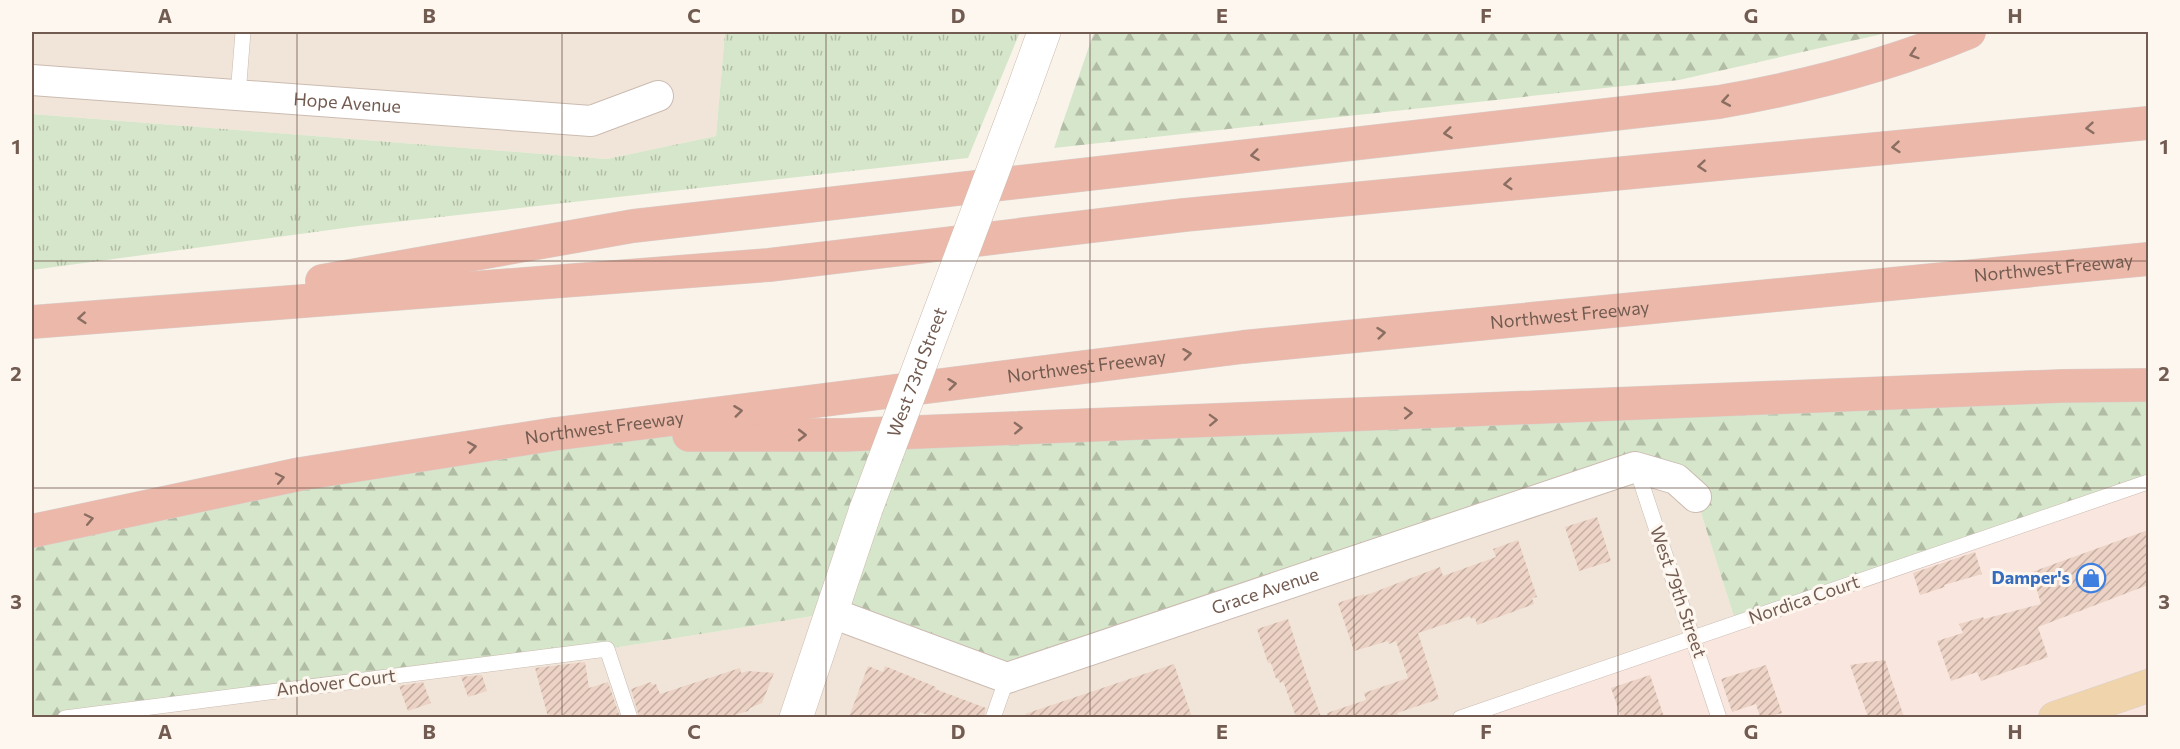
<svg xmlns="http://www.w3.org/2000/svg" width="2180" height="749" font-family="Commissioner,sans-serif">
	<defs>
		<pattern id="grass-tufts" width="24" height="20" patternUnits="userSpaceOnUse" patternTransform="scale(1.5)"><rect width="24" height="20" fill="#d6e6ca"/><path d="M3 7l-1-3M5 7V3M7 7l1-3M15 17l-1-3M17 17v-4M19 17l1-3" fill="none" stroke="#b2bda6"/></pattern>
		<pattern id="forest-firs" width="22" height="20" patternUnits="userSpaceOnUse" patternTransform="scale(1.5)"><rect width="22" height="20" fill="#d6e6ca"/><path d="M5 1l3.5 6h-7zM16 11l3.5 6h-7z" fill="#b2bda6"/></pattern>
		<pattern id="building-hatch" width="6" height="6" patternUnits="userSpaceOnUse" patternTransform="scale(1.5)"><rect width="6" height="6" fill="#ecd3c5"/><path d="M-1 1l2-2M0 6l6-6M5 7l2-2" fill="none" stroke="#c4aea2"/></pattern>
	</defs>
	<rect width="100%" height="100%" fill="#faf3ea"/>
	<!-- residential -->
	<path fill="#f1e5d9" d="M32 32H725L716 136 607 159 32 114Z
		M1635 467 1696 497 1736 623 1478 717 65 718 607 649 832 613Z"/>
	<!-- commercial -->
	<path fill="#f9e6df" d="M2148 482V717L1478 718Z"/>
	<!-- grass -->
	<path fill="url(#grass-tufts)" d="M725 32H1020L968 158 359 226 32 270V114L607 159 716 136Z"/>
	<!-- forest -->
	<path fill="url(#forest-firs)" d="M1094 32H1891L1679 80 1054 148Z
		M2148 385V482L1736 623 1696 497 1635 467 1007 678 832 613 607 649 65 717H32V531L555 434Z"/>
	<!-- building -->
	<path fill="url(#building-hatch)" d="M1597 517 1611 561 1579 571 1565 527Z
		M2148 530V585L2038 627 2048 657 1981 681 1977 672 1951 681 1937 641 1963 633 1959 624 1983 617 1984 619 2041 604 2032 572Z
		M1518 540 1537 597 1532 598 1534 604 1477 625 1475 618 1471 619 1470 616 1418 633 1439 699 1397 713 1399 717H1327V713L1366 700 1364 693 1408 678 1396 641 1389 644 1388 641 1354 651 1338 603 1364 594V596L1440 567 1443 576 1496 557 1493 549Z
		M1975 552 1982 574 1944 585 1945 587 1920 595 1913 573Z
		M1288 619 1307 677 1321 717H1296L1283 681 1280 683 1278 678 1276 679 1271 663H1268L1257 629Z
		M1885 660 1904 717H1868L1850 665Z
		M585 662 589 688 608 682 620 717H548L535 668Z
		M1174 664 1192 717H1026L1025 714Z
		M1766 665 1782 713 1768 717H1760L1756 704 1732 712 1721 679Z
		M868 666 883 672 885 666 936 687 935 689 986 708 984 717H933L920 712 918 717H849Z
		M740 668 741 673 748 671 774 673 762 703 750 708 748 711 728 717H639L631 689 651 682 652 685 656 684 660 694Z
		M482 675 487 691 468 697 461 677Z
		M1650 675 1664 717H1621L1611 688Z
		M423 682 431 703 408 711 399 686Z"/>
	<g fill="none" stroke-linecap="round" stroke-linejoin="round">
		<!-- lane casing -->
		<g stroke="#cbbbb1" stroke-width="16">
			<path id="lane" d="M238 95 243 32
				M1636 467 1719 718
				M65 718 607 649 630 718
				M993 718 1007 678
				M1460 718 2148 482"/>
		</g>
		<!-- street casing -->
		<g stroke="#cbbbb1" stroke-width="32">
			<g id="street">
				<path id="s1" d="M32 80 591 121 658 96"/>
				<path id="s2" d="M832 613 1007 678 1635 467 1676 479 1696 497"/>
			</g>
		</g>
		<!-- secondary casing -->
		<g stroke="#cdbcaf" stroke-width="34">
			<path id="secondary" d="M1021 96 1044 32
				M796 718 866 509"/>
		</g>
		<!-- primary casing -->
		<g stroke="#d8d1ce" stroke-width="34">
			<path id="primary" d="M2055 718 2148 686"/>
		</g>
		<!-- highway casing -->
		<g stroke="#d8d1ce" stroke-width="34">
			<g id="highway">
				<path d="M322 281 633 226 1719 102C1805 87 1888 66 1969 32"/>
				<path d="M32 322 769 265 1184 215 2148 123"/>
				<path d="M689 435H844L2062 386 2148 385"/>
				<path id="s3" d="M32 531 300 474 555 434 1243 347 2148 259"/>
			</g>
		</g>
		<!-- lane -->
		<use href="#lane" stroke="#fff" stroke-width="15"/>
		<!-- street -->
		<use href="#street" stroke="#fff" stroke-width="30"/>
		<!-- secondary -->
		<use href="#secondary" stroke="#fff" stroke-width="33"/>
		<!-- primary -->
		<use href="#primary" stroke="#f0d4ab" stroke-width="33"/>
		<!-- highway -->
		<use href="#highway" stroke="#ecb8a9" stroke-width="33"/>
		<!-- secondary-bridge casing -->
		<g stroke="#cdbcaf" stroke-width="34" stroke-linecap="butt">
			<g id="secondary-bridge">
				<path id="s4" d="M866 509 1021 96"/>
			</g>
		</g>
		<!-- secondary-bridge -->
		<use href="#secondary-bridge" stroke="#fff" stroke-width="33"/>
	</g>
	<!-- one-way arrows -->
	<defs><path id="oneway-chevron" d="M-2-3.5L2.5 0L-2 3.5" fill="none" stroke-width="1.6" stroke-linecap="round" stroke-linejoin="round" transform="scale(1.5)"/></defs>
	<g stroke="#8a6e62">
		<use href="#oneway-chevron" transform="translate(1914 54) rotate(162)"/>
		<use href="#oneway-chevron" transform="translate(1726 101) rotate(170)"/>
		<use href="#oneway-chevron" transform="translate(2090 128) rotate(175)"/>
		<use href="#oneway-chevron" transform="translate(1448 133) rotate(173)"/>
		<use href="#oneway-chevron" transform="translate(1896 147) rotate(175)"/>
		<use href="#oneway-chevron" transform="translate(1255 155) rotate(173)"/>
		<use href="#oneway-chevron" transform="translate(1702 166) rotate(175)"/>
		<use href="#oneway-chevron" transform="translate(1508 184) rotate(175)"/>
		<use href="#oneway-chevron" transform="translate(82 318) rotate(175)"/>
		<use href="#oneway-chevron" transform="translate(1381 333) rotate(-6)"/>
		<use href="#oneway-chevron" transform="translate(1187 354) rotate(-7)"/>
		<use href="#oneway-chevron" transform="translate(952 384) rotate(-7)"/>
		<use href="#oneway-chevron" transform="translate(738 411) rotate(-7)"/>
		<use href="#oneway-chevron" transform="translate(1408 413) rotate(-2)"/>
		<use href="#oneway-chevron" transform="translate(1213 420) rotate(-2)"/>
		<use href="#oneway-chevron" transform="translate(1018 428) rotate(-2)"/>
		<use href="#oneway-chevron" transform="translate(802 435)"/>
		<use href="#oneway-chevron" transform="translate(472 447) rotate(-9)"/>
		<use href="#oneway-chevron" transform="translate(280 478) rotate(-12)"/>
		<use href="#oneway-chevron" transform="translate(89 519) rotate(-12)"/>
	</g>
	<!-- grid -->
	<path fill="none" stroke="#725b50" stroke-width="1.5" stroke-opacity="0.55" d="M297 32V718M562 32V718M826 32V718M1090 32V718M1354 32V718M1618 32V718M1883 32V718M32 261H2148M32 488H2148"/>
	<!-- icons -->
	<defs>
		<g id="shop-ring" transform="scale(1.5)"><circle r="9.5" fill="#fdf7f0" stroke="#3f7fe0" stroke-width="1.5"/><path d="M-5-2.5h2.3a2.7 3.5 0 0 1 5.4 0H5L5.5 6h-11ZM-1.5-2.5h3a1.5 2.3 0 0 0-3 0Z" fill="#3f7fe0"/></g>
	</defs>
	<g fill-rule="evenodd">
		<use href="#shop-ring" x="2091" y="578"/>
	</g>
	<g text-anchor="middle" stroke-width="6" stroke-linejoin="round" paint-order="stroke">
		<!-- street labels -->
		<g font-size="18" fill="#725b50" stroke="#fdf7f0">
			<text dy="6" stroke="none"><textPath href="#s1" startOffset="316">Hope Avenue</textPath></text>
			<text dy="6" stroke="none"><textPath href="#s3" startOffset="2040">Northwest Freeway</textPath></text>
			<text dy="6" stroke="none"><textPath href="#s3" startOffset="1554">Northwest Freeway</textPath></text>
			<text dy="6" stroke="none"><textPath href="#s3" startOffset="1068">Northwest Freeway</textPath></text>
			<text dy="6" stroke="none"><textPath href="#s4" startOffset="146">West 73rd Street</textPath></text>
			<text dy="6" stroke="none"><textPath href="#s3" startOffset="582">Northwest Freeway</textPath></text>
			<text dy="6" stroke="none"><textPath href="#s2" startOffset="459">Grace Avenue</textPath></text>
			<text transform="translate(1678 592) rotate(71)" y="6">West 79th Street</text>
			<text transform="translate(1804 600) rotate(-19)" y="6">Nordica Court</text>
			<text transform="translate(336 683) rotate(-7)" y="6">Andover Court</text>
		</g>
		<!-- shop labels -->
		<g font-size="18" font-weight="bold" fill="#366cbe" stroke="#fdf7f0" text-anchor="end">
			<text x="2070" y="584">Damper's</text>
		</g>
	</g>
	<!-- border -->
	<rect width="2180" height="749" fill="none" stroke="#fdf7f0" stroke-width="66"/>
	<rect x="33" y="33" width="2114" height="683" fill="none" stroke="#725b50" stroke-width="2"/>
	<g font-size="20" text-anchor="middle" font-weight="bold" fill="#725b50">
		<text x="165" y="23">A</text>
		<text x="429" y="23">B</text>
		<text x="694" y="23">C</text>
		<text x="958" y="23">D</text>
		<text x="1222" y="23">E</text>
		<text x="1486" y="23">F</text>
		<text x="1751" y="23">G</text>
		<text x="2015" y="23">H</text>
		<text x="16" y="154">1</text>
		<text x="2164" y="154">1</text>
		<text x="16" y="381">2</text>
		<text x="2164" y="381">2</text>
		<text x="16" y="609">3</text>
		<text x="2164" y="609">3</text>
		<text x="165" y="739">A</text>
		<text x="429" y="739">B</text>
		<text x="694" y="739">C</text>
		<text x="958" y="739">D</text>
		<text x="1222" y="739">E</text>
		<text x="1486" y="739">F</text>
		<text x="1751" y="739">G</text>
		<text x="2015" y="739">H</text>
	</g>
</svg>
